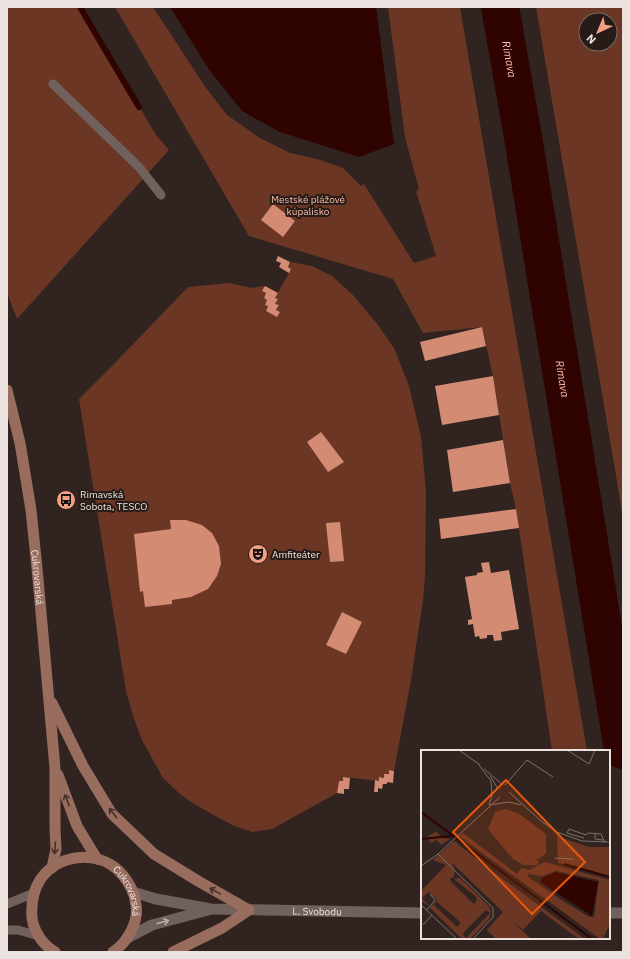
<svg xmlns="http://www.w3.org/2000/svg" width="630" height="959" font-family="'IBM Plex Sans',sans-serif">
	<rect width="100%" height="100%" fill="#312420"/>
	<!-- green -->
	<path fill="#6b3624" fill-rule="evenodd" d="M7 7H80L156 135 169 150 17 319 7 293Z
		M115 7H153L206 88 227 115 260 138 290 153 317 159 343 168 361 186 364 184 414 263 436 256 416 191 419 189 405 137 388 7H460L587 751H552L516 509 510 483 493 376 482 327 423 333 393 279 249 236Z
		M536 7H623V521L619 493ZM586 20H610V44H586Z
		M290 262 312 266 332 276 353 295 378 325 394 348 409 386 421 437 426 492 425 577 423 600 411 680 394 771 390 770 389 774H384V778L379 777V781L343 777V781H339L337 793 272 829 252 832 232 825 194 804 180 794 163 778 142 740 134 719 126 691 79 399 111 367 188 287 230 283 251 288 264 286H265L263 291 266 293 264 298 267 300 265 304 268 306 266 311 277 317 280 312 276 310 279 306 275 304 278 299 275 298 291 269 288 267Z"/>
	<!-- water -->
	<path fill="#2f0300" d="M170 7H376L394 144 359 157 280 132 242 111 210 71Z"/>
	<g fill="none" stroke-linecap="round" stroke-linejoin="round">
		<!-- stream -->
		<path stroke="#2f0300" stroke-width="6" d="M80 7 104 48 139 107"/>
		<!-- river -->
		<path stroke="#2f0300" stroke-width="38" id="s1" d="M500 7 524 143 623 750"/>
	</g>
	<!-- building -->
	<path fill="#d38b74" d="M273 204 295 221 283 237 261 220Z
		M278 256 290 262 288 267 291 269 289 273 279 267 281 263 276 261Z
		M265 286 278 293 275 298 278 299 275 304 279 305 276 310 280 312 277 317 266 311 268 306 265 305 267 300 264 298 266 293 262 291Z
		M482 327 486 346 425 361 420 342Z
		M493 376 499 415 442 425 435 386Z
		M321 432 344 462 328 472 307 442Z
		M503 440 510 483 453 492 447 450Z
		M516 509 519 528 441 539 439 519Z
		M170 520H186L202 525 212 533 219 546 221 564 217 576 208 589 191 597 172 600V604L145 607 143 591 140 592 134 534 171 529Z
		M340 522 344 561 330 562 326 523Z
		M489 562 491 573 509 570 519 629 501 632 502 640 494 641 493 635H487V638L480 639 479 636 475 637 473 624 468 625V620L472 619 465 577 477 575V573L483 572 481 563Z
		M342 612 362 622 346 654 326 645Z
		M389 770 394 771 393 783 387 782V784H383L382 789 378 788V792H374L375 780 379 781V777L384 778V774H389Z
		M343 777 350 778 349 789H344V794L337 793 339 781H343Z"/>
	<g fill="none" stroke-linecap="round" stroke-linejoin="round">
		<!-- service -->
		<path stroke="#71615c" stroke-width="9" d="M53 84 139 167 161 195
			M7 904 34 893
			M7 930H18L39 936"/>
		<!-- minor -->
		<g stroke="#71615c" stroke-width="11">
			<path id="s2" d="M133 892 156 899 211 909 422 913"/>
			<path d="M609 913H623"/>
			<path d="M127 938 152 925 208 910"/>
		</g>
		<!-- secondary -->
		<g stroke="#986d5e" stroke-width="11">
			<path id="s3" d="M7 390 20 443 31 510 37 568 55 768V828L56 849 52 868"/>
			<path d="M52 703 83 766 112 814 154 854 198 881 249 910 222 928 173 952"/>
			<path d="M58 775 77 826 97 859"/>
			<path id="s4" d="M55 952C43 945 34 932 32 918 31 904 33 891 40 880 57 854 96 850 118 870 125 877 130 884 133 893 135 896 135 901 136 905 139 922 127 943 113 952"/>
		</g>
	</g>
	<!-- one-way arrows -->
	<defs><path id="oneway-shaft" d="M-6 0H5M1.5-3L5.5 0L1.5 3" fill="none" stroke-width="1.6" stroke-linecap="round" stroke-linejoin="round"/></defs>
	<g stroke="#433029">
		<use href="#oneway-shaft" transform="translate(67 800) rotate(-110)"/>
		<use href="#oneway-shaft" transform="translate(113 813) rotate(-128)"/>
		<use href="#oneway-shaft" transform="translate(55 848) rotate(94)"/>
		<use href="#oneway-shaft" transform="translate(215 891) rotate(-151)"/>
	</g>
	<use stroke="#baaeab" href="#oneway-shaft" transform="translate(163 922) rotate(-15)"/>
	<!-- icons -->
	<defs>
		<g id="bus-disc" transform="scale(1)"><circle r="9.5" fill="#f39f84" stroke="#271b17"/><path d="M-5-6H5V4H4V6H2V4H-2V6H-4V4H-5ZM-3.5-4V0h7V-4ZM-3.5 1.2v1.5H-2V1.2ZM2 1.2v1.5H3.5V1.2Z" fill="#111"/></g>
		<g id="theatre-disc" transform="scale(1)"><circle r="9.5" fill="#f39f84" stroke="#271b17"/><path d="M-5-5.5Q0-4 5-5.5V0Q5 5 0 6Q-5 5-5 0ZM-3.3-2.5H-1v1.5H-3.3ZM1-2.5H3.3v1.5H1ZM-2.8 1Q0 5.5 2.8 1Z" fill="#111"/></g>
	</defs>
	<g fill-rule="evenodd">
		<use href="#bus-disc" x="66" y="500"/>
		<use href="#theatre-disc" x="258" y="554"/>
	</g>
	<g text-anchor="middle" stroke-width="4" stroke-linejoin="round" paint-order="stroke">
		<!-- park labels -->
		<g font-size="10" fill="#fabeab" stroke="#271b17">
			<text x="308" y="203">Mestské plážové<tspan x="308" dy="12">kúpalisko</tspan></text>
		</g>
		<!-- poi labels -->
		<g font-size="10" fill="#ebe1df" stroke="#271b17" text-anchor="start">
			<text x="80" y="498">Rimavská<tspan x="80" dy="12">Sobota, TESCO</tspan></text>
			<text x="272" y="558">Amfiteáter</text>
		</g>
		<!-- street labels -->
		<g font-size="10" fill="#ebe1df" stroke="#271b17">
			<text dy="4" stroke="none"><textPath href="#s3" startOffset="190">Cukrovarská</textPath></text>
			<text dy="4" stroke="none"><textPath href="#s4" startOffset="194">Cukrovarská</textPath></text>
			<text dy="4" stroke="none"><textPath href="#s2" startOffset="186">L. Svobodu</textPath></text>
		</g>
		<!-- water labels -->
		<g font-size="11" font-style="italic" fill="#ffc2af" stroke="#271b17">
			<text dy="4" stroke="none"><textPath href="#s1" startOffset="53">Rimava</textPath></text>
			<text dy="4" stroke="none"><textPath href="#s1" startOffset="377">Rimava</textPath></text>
		</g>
	</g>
	<!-- overview -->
	<g transform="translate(421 750)">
		<rect width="189" height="189" fill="#312420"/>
		<path d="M84 59 97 63 125 84V103L118 109 115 108 118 113 116 115H103L92 109 67 79 74 62ZM15 82 22 88 29 89 20 95 16 90 9 93 7 86ZM42 83 96 124 101 118 108 120 124 112 189 130V174L183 186 179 184 185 189H179L38 86ZM135 121 178 130 173 167H168L139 149 106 126 107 124 121 126ZM136 86 168 97H189V127L137 113ZM33 91 71 121 164 189 155 187 120 161 102 180 89 169 110 189H75L66 180 82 162 31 113 34 121 32 128H29L30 132 53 154 56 150 55 147 33 129 39 128 68 156 70 162 68 169 49 189H41L9 158 16 150 8 142 0 148 10 157 0 151V141L25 115 12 110ZM16 152 38 171 39 174 36 177 13 155ZM65 160 69 163 45 188 42 185 43 182Z" fill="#6b3624" fill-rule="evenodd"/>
		<path d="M134 122 177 132 171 166 119 132 121 128Z" fill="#2f0300"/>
		<path fill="none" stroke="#2f0300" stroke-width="2" d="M0 62 171 189M0 89 31 86M143 114 189 127"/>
		<path fill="none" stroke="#7b706c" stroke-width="1" d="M38 0 59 15M146 0 168 14 174 0M58 15 70 31 71 45 68 55 88 52 100 55M63 19 82 35M69 26 77 39M84 35 106 10 132 27M88 42 120 71 136 82 161 91 189 92M174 84V89L182 90M164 85 167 83 180 84 184 93M163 88 146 83 148 79 165 85M17 104 72 158V167L52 189M134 108 153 109M0 116 17 104 79 47M0 155 36 189M6 160 14 150 9 144M2 175 11 165"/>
		<path fill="#e8590c" fill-opacity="0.15" stroke="#e8590c" stroke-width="2" d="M85 30 164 112 111 164 32 82Z"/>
		<rect width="189" height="189" fill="none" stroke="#ebe1df" stroke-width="2"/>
	</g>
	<!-- border -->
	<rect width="630" height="959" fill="none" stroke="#ebe1df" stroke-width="16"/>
	<!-- north arrow -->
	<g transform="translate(598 32) rotate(224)"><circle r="19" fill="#271b17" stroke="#756a67"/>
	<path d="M0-3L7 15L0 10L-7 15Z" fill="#f39f84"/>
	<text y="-6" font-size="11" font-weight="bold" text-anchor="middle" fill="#ebe1df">N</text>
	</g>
</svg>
